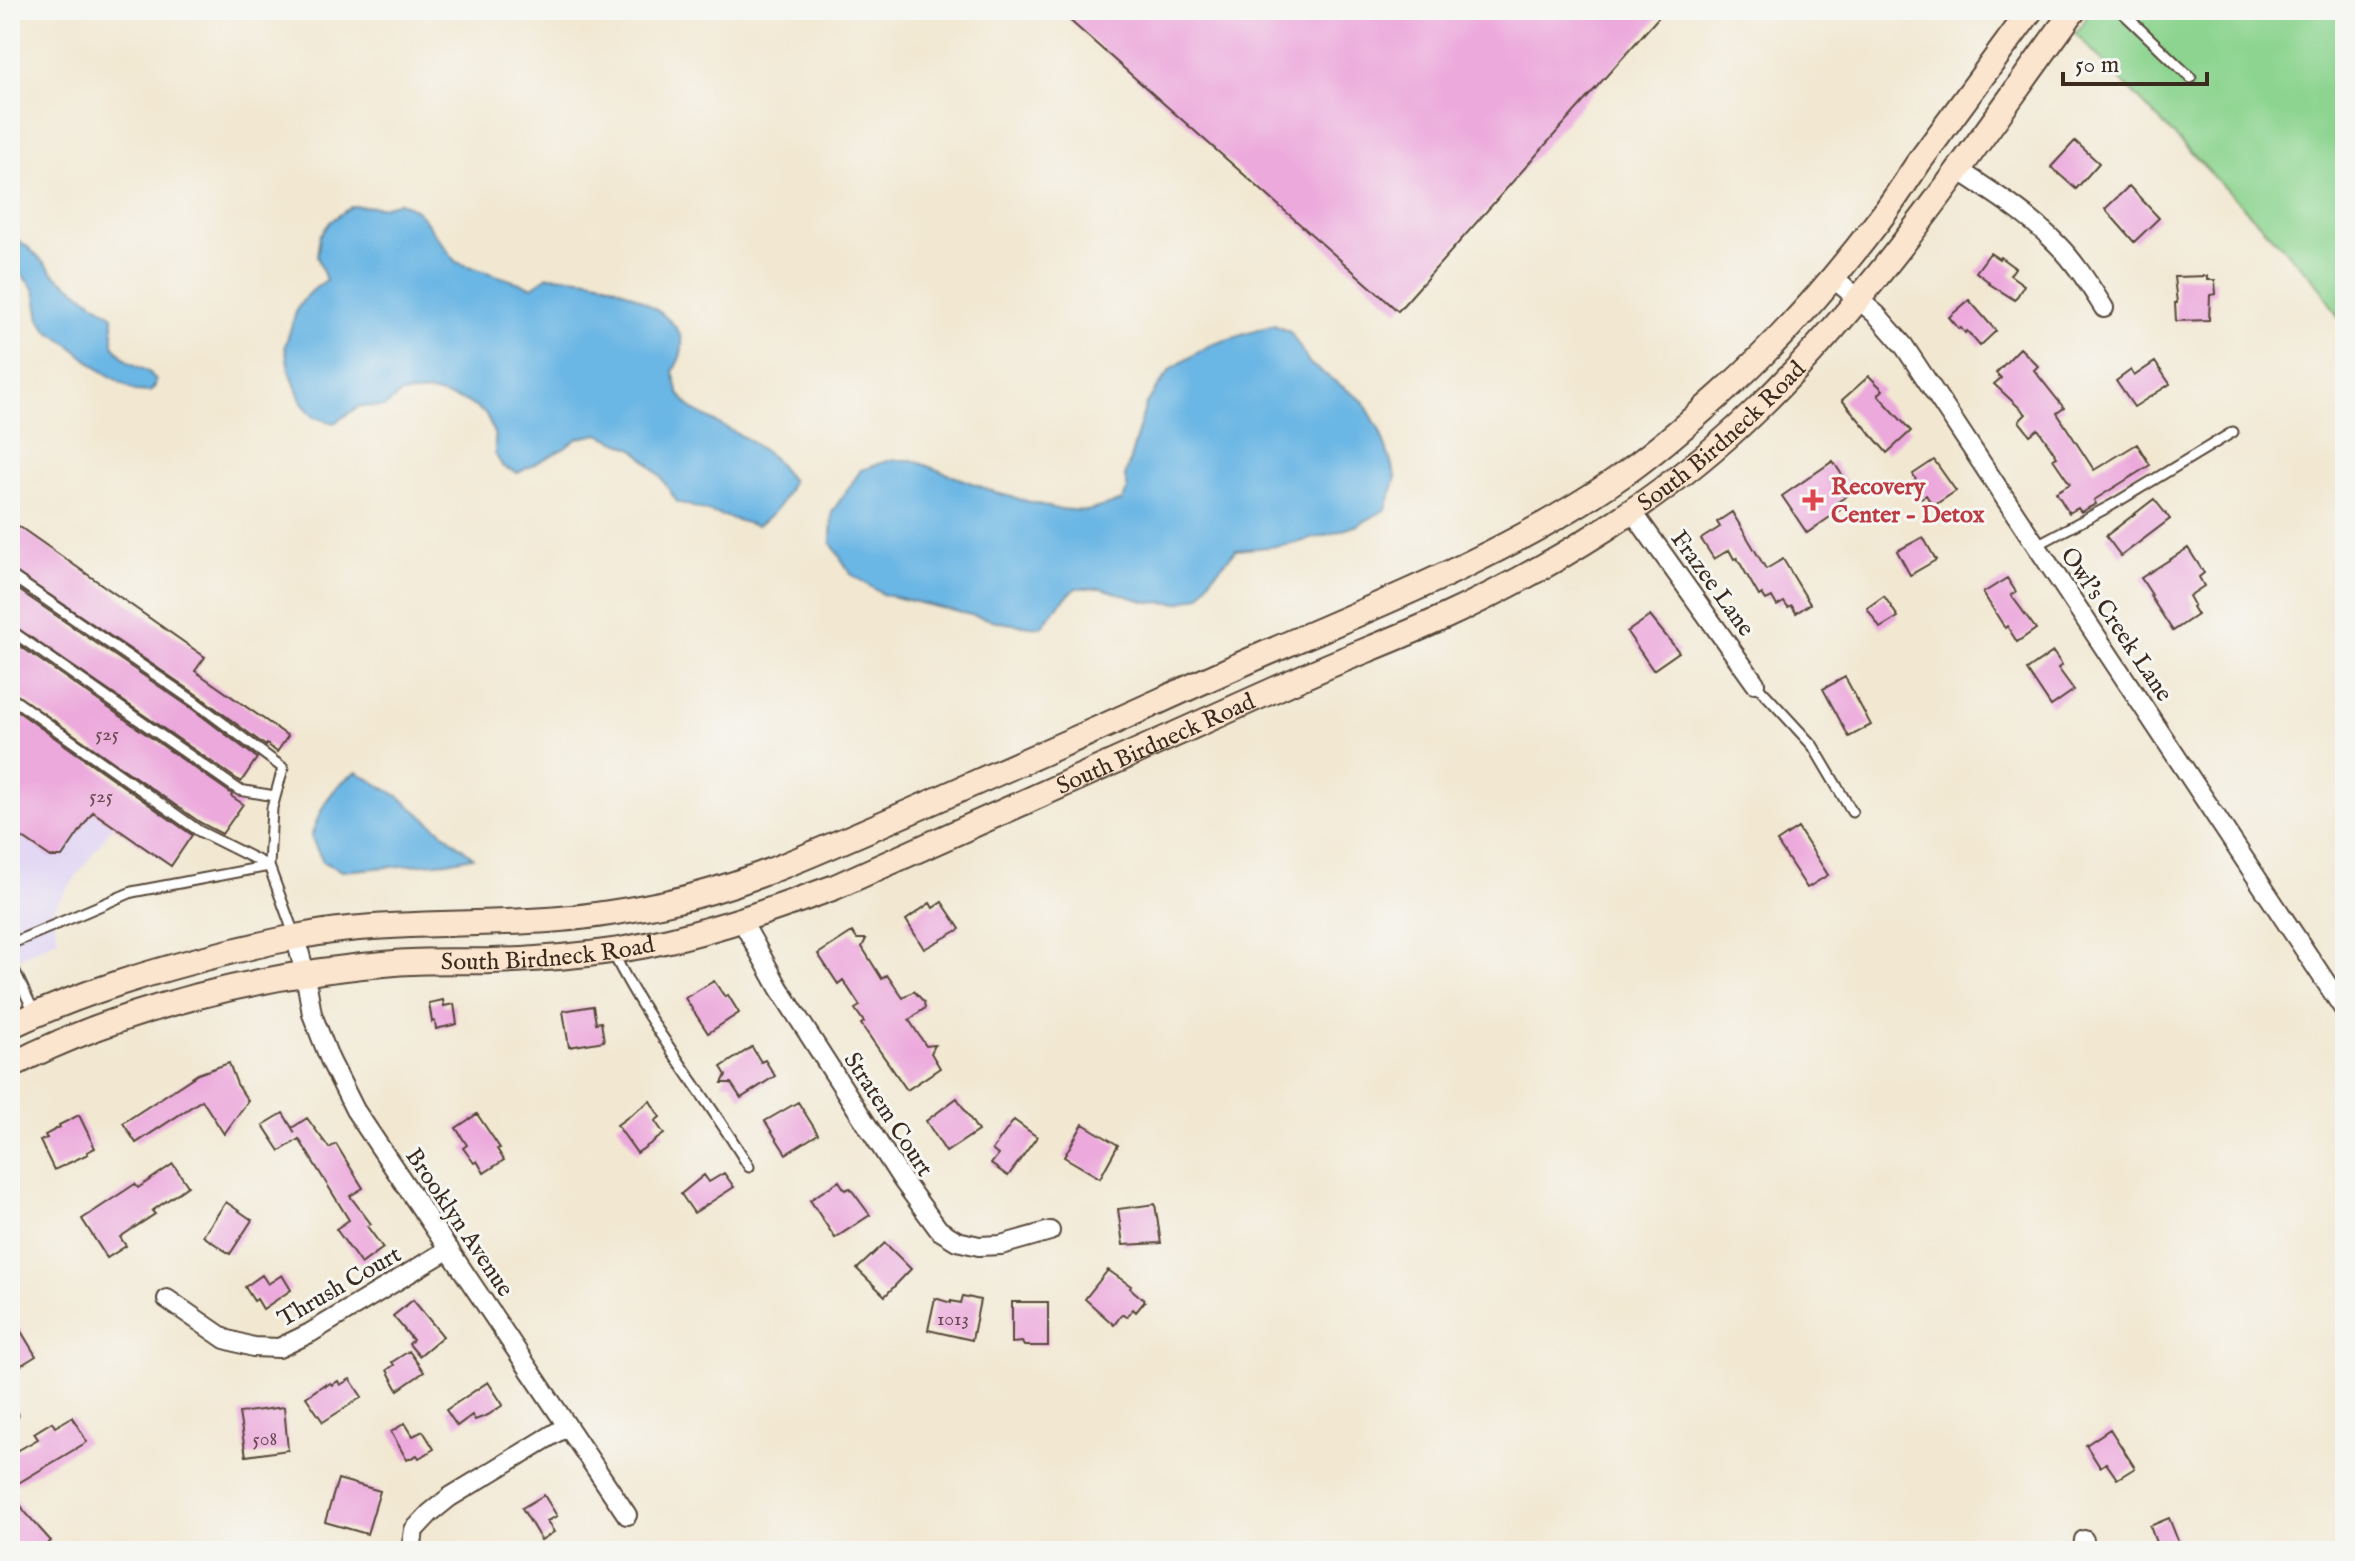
<svg xmlns="http://www.w3.org/2000/svg" width="2355" height="1561" font-family="'IM FELL English',serif">
	<rect width="100%" height="100%" fill="#f6f6f2"/>
	<filter id="ink" filterUnits="userSpaceOnUse"><feTurbulence type="fractalNoise" baseFrequency=".0125" numOctaves="2"/><feDisplacementMap in="SourceGraphic" scale="16" xChannelSelector="R" yChannelSelector="G"/><feConvolveMatrix kernelMatrix="1 2 1 2 8 2 1 2 1" color-interpolation-filters="sRGB"/></filter>
	<filter id="wash" filterUnits="userSpaceOnUse"><feTurbulence type="fractalNoise" baseFrequency=".006" numOctaves="4" result="noise"/><feDisplacementMap in="SourceGraphic" scale="32" xChannelSelector="R" yChannelSelector="G"/><feGaussianBlur stdDeviation="1.8" result="paint"/><feColorMatrix in="noise" values="0 0 0 0 0 0 0 0 0 0 0 0 0 0 0 0 0 1.4 0 .05"/><feComposite in="paint" operator="in"/></filter>
	<g filter="url(#wash)">
		<rect width="100%" height="100%" fill="#f2e8d2"/>
		<!-- built -->
		<path fill="#e0d4f4" d="M10 756 113 826 52 910 58 939 10 962Z"/>
		<!-- green -->
		<path fill="#8cd48f" stroke="#647f56" stroke-width="2" d="M2092 10H2345V328L2318 284 2075 33Z"/>
		<!-- water -->
		<path fill="#6bb6e4" stroke="#537081" stroke-width="2" d="M400 202 418 211 456 262 532 287 548 276C565 277 582 277 599 281 621 286 680 317 682 342 683 353 678 362 673 372L679 394 693 410 749 440 773 458 792 481C783 502 775 515 756 526L677 502 661 477 636 450 599 434 578 438 565 448 518 473 503 467 495 454V436L486 414 465 401 431 392 401 394 384 407 360 406 334 423 314 417 302 403 289 369 285 346 297 309 307 295 326 280 317 256 320 236 331 221 352 206 381 207Z
			M10 234 30 249 56 276 113 316V345L127 361 149 372 156 380 155 386 150 392 135 391 100 370 70 345 47 330 40 319 35 290 10 261Z
			M1274 325 1290 332 1310 364 1363 401 1380 431 1396 477 1386 509 1358 525 1330 534 1288 545 1236 550 1212 576 1201 595 1180 603 1147 602 1101 588H1076L1060 603 1041 627 1005 623 882 594 851 574 831 543 832 512 861 470 889 460H912L1000 494 1057 509 1087 511 1122 501 1128 489 1125 477 1146 404 1171 369 1210 345Z
			M357 772 398 796 473 857 447 862 342 871 323 862 311 837C321 808 329 788 357 772Z"/>
		<g id="blocks">
			<!-- building -->
			<path fill="#eca9dc" d="M1058 10H1665L1398 311Z
				M2075 141 2099 163 2076 189 2051 167Z
				M2129 186 2159 218 2134 242 2105 209Z
				M1990 253 1999 259 2000 257 2015 268 2010 275 2024 285 2015 300 1988 283 1989 282 1976 272Z
				M2207 276V280H2215L2216 294 2210 295 2209 320 2176 321 2175 303H2177L2174 277Z
				M1969 300 1996 331 1980 346 1967 331 1965 333 1961 328 1959 329 1949 317Z
				M2020 348 2038 366 2034 370 2064 408 2057 413 2094 470 2137 444 2150 465 2094 500 2096 504 2081 512 2078 508 2069 513 2056 492 2070 484 2053 459 2057 457 2038 429 2030 435 2019 421 2026 414 1994 384 2001 378 1996 373Z
				M2155 362 2170 384 2134 407 2116 381 2131 370 2134 376Z
				M1869 376 1883 390 1878 395 1911 431 1887 453 1842 400Z
				M1934 460 1956 491 1933 506 1926 495 1921 498 1911 484 1916 480 1913 474Z
				M1833 461 1853 492 1836 503 1840 510 1807 533 1782 496Z
				M2154 499 2170 519 2121 556 2106 536Z
				M1732 512 1766 569 1783 559 1810 604 1796 613 1792 606 1788 608 1784 602 1777 606 1772 597 1766 600 1762 594 1759 596 1737 558 1734 559 1729 550 1714 559 1701 539 1720 527 1717 522Z
				M10 520 205 657 195 671 288 736 277 752 267 744 266 746 199 696 10 568Z
				M1923 537 1936 560 1910 575 1897 551Z
				M2188 548 2204 573 2199 577 2204 586 2189 596 2194 605 2192 607 2197 615 2173 631 2150 596 2152 595 2141 578Z
				M2007 578 2016 592 2011 595 2036 629 2017 642 2007 626 2005 628 1983 593Z
				M10 584 191 708 257 758 241 782 10 623Z
				M1884 596 1898 617 1880 628 1867 608Z
				M1650 616 1679 652 1653 670 1627 632Z
				M10 639 232 794 231 796 243 804 222 834 201 823 10 690Z
				M2053 652 2062 665 2058 668 2074 690 2051 706 2027 670Z
				M1845 677 1871 725 1849 737 1823 689Z
				M10 706 192 835 171 866 93 812 62 857H51L10 829Z
				M1798 828 1828 875 1807 888 1777 842Z
				M942 902 960 929 924 949 906 920 930 903 933 908Z
				M852 932 857 939H866L862 947 882 979 887 975 903 998 914 991 924 1002 925 1008 909 1020 926 1046 935 1045 931 1053 940 1068 907 1090 861 1024 864 1022 855 1009 860 1006 843 980 838 984 818 954Z
				M714 981 725 997 728 995 739 1013 708 1033 685 998Z
				M443 1000 444 1006 454 1004 457 1024 436 1029 435 1021 432 1022 429 1003Z
				M593 1006 596 1023 601 1022 604 1041 569 1047 563 1011Z
				M752 1047 761 1062 765 1060 775 1076 741 1098 731 1083H722L726 1075 721 1067Z
				M229 1063 237 1084 248 1101 224 1134 202 1100 136 1143 123 1123 198 1074Z
				M957 1098 978 1131 946 1152 926 1121Z
				M650 1101 660 1117 655 1121 664 1134 637 1153 617 1125Z
				M798 1102 818 1134 786 1154 765 1121Z
				M283 1113 295 1133 292 1128 307 1118 329 1148 336 1144 363 1188 350 1196 371 1224 367 1226 383 1248 361 1264 336 1229 349 1220 299 1139 280 1151 263 1125Z
				M477 1114 500 1148 497 1149 504 1160 484 1173 477 1161 474 1163 463 1148 467 1145 456 1128Z
				M79 1115 95 1148 87 1152 88 1154 54 1170 40 1141 47 1138 45 1135 60 1127 59 1125Z
				M1014 1120 1037 1137 1008 1176 991 1164 998 1155 992 1150Z
				M1083 1124 1118 1145 1100 1178 1064 1157Z
				M173 1164 188 1186 152 1211 155 1214 120 1237 126 1246 107 1258 82 1219 135 1184 138 1188Z
				M724 1173 734 1187 694 1213 681 1194 704 1175 709 1182Z
				M839 1181 845 1190 850 1188 870 1215 835 1238 810 1200Z
				M226 1202 252 1220 230 1254 203 1236Z
				M1155 1204 1161 1243 1123 1245 1118 1209Z
				M885 1243 911 1269 885 1296 857 1269Z
				M1108 1270 1131 1286 1130 1288 1145 1301 1136 1312 1133 1309 1127 1317 1122 1314 1114 1325 1085 1299Z
				M262 1275 268 1284 282 1275 291 1290 263 1309 257 1299 254 1301 245 1287Z
				M963 1296 980 1300 972 1340 928 1330 935 1298 951 1303V1301L961 1303Z
				M413 1300 443 1336 419 1356 409 1344 413 1340 393 1316Z
				M1012 1302H1048V1346H1024L1022 1342 1012 1343Z
				M10 1313 36 1356 10 1372Z
				M409 1351 424 1372 398 1390 387 1370 394 1365 392 1362Z
				M350 1379 362 1397 323 1422 306 1397 325 1384 326 1386 330 1383 332 1385 338 1381 340 1385Z
				M488 1382 503 1405 488 1415 475 1420 472 1415 457 1426 446 1410Z
				M284 1407 288 1450 246 1456 239 1413Z
				M72 1417 87 1442 10 1488V1455L38 1439 34 1433 52 1422 55 1427Z
				M405 1423 413 1436 423 1431 434 1449 419 1458 417 1455 407 1460 391 1432Z
				M2110 1429 2135 1468 2117 1479 2106 1463 2100 1467 2086 1445Z
				M338 1479 380 1491 367 1534 325 1522Z
				M10 1488 25 1512 51 1541 40 1551H20L10 1540Z
				M544 1495 557 1516 547 1521 554 1532 541 1540 522 1508Z
				M2169 1518 2182 1551H2159L2150 1526Z"/>
		</g>
	</g>
	<g filter="url(#ink)">
		<use href="#blocks" fill-opacity="0" stroke="#564639" stroke-width="2"/>
		<g fill="none" stroke-linecap="round" stroke-linejoin="round">
			<!-- service casing -->
			<g stroke="#564639" stroke-width="13">
				<path id="service" d="M2120 10 2191 78
					M2035 546 2112 505 2233 432
					M10 575 195 702 283 768 272 808 269 866 199 831 10 697
					M10 630 239 790 275 796
					M1755 683 1813 746 1852 812
					M10 944 132 892 269 866 294 934
					M613 953C651 1030 706 1095 749 1167
					M10 961 35 1014
					M10 1417 13 1415"/>
			</g>
			<!-- minor casing -->
			<g stroke="#564639" stroke-width="22">
				<path id="minor" d="M1957 169C1992 192 2028 214 2057 244 2076 263 2090 286 2104 308
					M1833 278 1877 315 1904 346 2345 1011
					M1632 511 1755 683
					M742 921 779 988 903 1181 939 1230 957 1241 979 1246 1001 1245 1050 1231
					M295 936 305 973 312 1014 330 1060 355 1110 627 1515
					M167 1299 225 1339 253 1347 279 1348 310 1333 449 1249
					M411 1551 414 1530 430 1513 450 1497 567 1426
					M2083 1551 2084 1540"/>
			</g>
			<!-- secondary casing -->
			<g stroke="#564639" stroke-width="28">
				<g id="secondary">
					<path d="M10 1026C82 992 156 970 233 951 271 942 309 933 349 929 419 922 490 925 560 919 596 916 631 910 665 903 731 889 792 863 854 836 922 807 990 776 1059 746 1131 715 1201 681 1274 650 1389 600 1506 554 1611 483 1650 457 1686 425 1721 394 1779 342 1832 282 1879 220 1894 201 1906 181 1919 162 1956 111 1994 61 2031 10"/>
					<path id="s1" d="M10 1066C121 1008 271 972 395 963 428 960 460 962 492 961 534 960 578 956 619 950 694 938 764 913 835 887 991 816 1149 747 1305 676 1350 656 1397 639 1442 618 1553 567 1665 498 1753 413 1878 293 1973 148 2074 10"/>
				</g>
			</g>
			<!-- service -->
			<use href="#service" stroke="#fff" stroke-width="9"/>
			<!-- minor -->
			<use href="#minor" stroke="#fff" stroke-width="18"/>
			<!-- secondary -->
			<use href="#secondary" stroke="#fbe5cf" stroke-width="24"/>
		</g>
	</g>
	<!-- markers -->
	<path fill="#e0444e" stroke="#f6f6f2" stroke-width="3" d="M1809 488h8v8h8v8h-8v8h-8v-8h-8v-8h8z"/>
	<g text-anchor="middle" stroke-width="6" stroke-linejoin="round" paint-order="stroke">
		<!-- number labels -->
		<g font-size="20" fill="#674a4e">
			<text x="107" y="740">525</text>
			<text x="101" y="802">525</text>
			<text x="953" y="1325">1013</text>
			<text x="265" y="1445">508</text>
		</g>
		<!-- street labels -->
		<g font-size="24" fill="#3b2a1e" stroke="#f6f6f2">
			<text dy="8" stroke="none"><textPath href="#s1" startOffset="1850">South Birdneck Road</textPath></text>
			<text transform="translate(1713 583) rotate(54)" y="8">Frazee Lane</text>
			<text transform="translate(2117 624) rotate(56)" y="8">Owl's Creek Lane</text>
			<text dy="8" stroke="none"><textPath href="#s1" startOffset="1202">South Birdneck Road</textPath></text>
			<text dy="8" stroke="none"><textPath href="#s1" startOffset="554">South Birdneck Road</textPath></text>
			<text transform="translate(889 1114) rotate(57)" y="8">Stratem Court</text>
			<text transform="translate(460 1222) rotate(56)" y="8">Brooklyn Avenue</text>
			<text transform="translate(339 1286) rotate(-30)" y="8">Thrush Court</text>
		</g>
		<!-- health labels -->
		<g font-size="24" font-weight="bold" fill="#be3a42" stroke="#f6f6f2" text-anchor="start">
			<text x="1831" y="494">Recovery<tspan x="1831" dy="28">Center - Detox</tspan></text>
		</g>
	</g>
	<!-- margin -->
	<rect width="2355" height="1561" fill="none" stroke="#f6f6f2" stroke-width="40"/>
	<!-- scale -->
	<path d="M2063 72v12h144v-12" fill="none" stroke="#3b2a1e" stroke-width="4"/>
	<text x="2075" y="72" font-size="24" fill="#3b2a1e" stroke="#f6f6f2" stroke-width="6" paint-order="stroke">50 m</text>
</svg>
